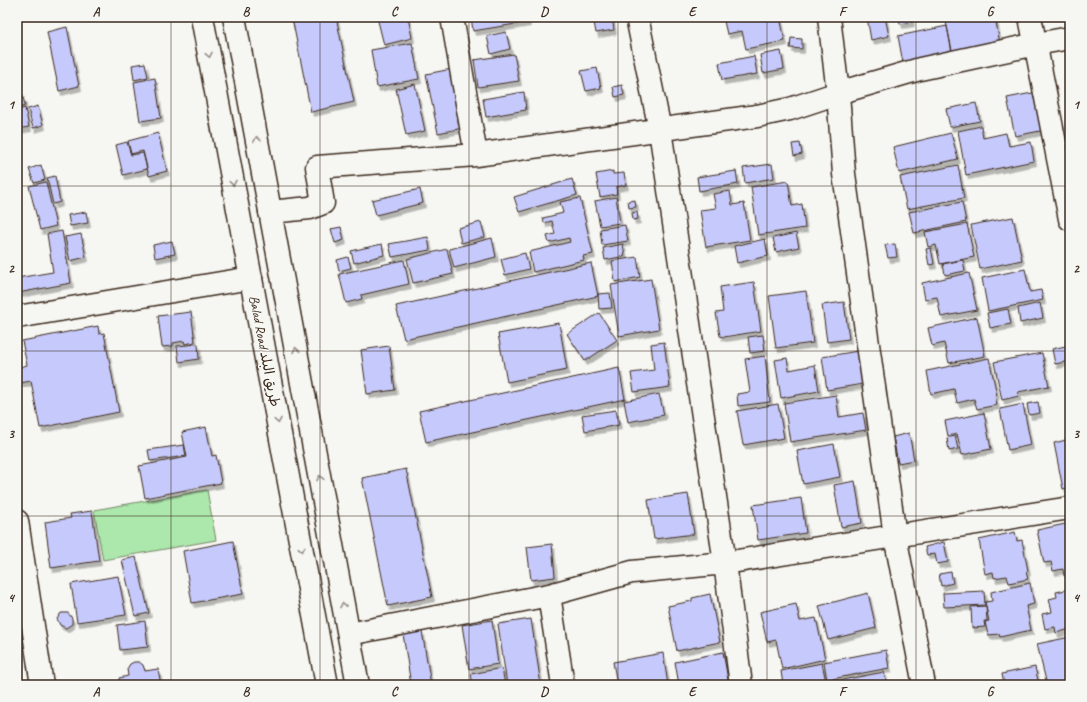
<svg xmlns="http://www.w3.org/2000/svg" width="1087" height="702" font-family="Caveat,'Playpen Sans Arabic',sans-serif">
	<defs>
		<filter id="shadow"><feDropShadow dx="2.5" dy="4.5" stdDeviation="0" flood-color="#0004"/></filter>
	</defs>
	<rect width="100%" height="100%" fill="#f6f6f2"/>
	<filter id="ink" filterUnits="userSpaceOnUse"><feTurbulence type="fractalNoise" baseFrequency=".025" numOctaves="2"/><feDisplacementMap in="SourceGraphic" scale="8" xChannelSelector="R" yChannelSelector="G"/><feConvolveMatrix kernelMatrix="1 2 1 2 8 2 1 2 1" color-interpolation-filters="sRGB"/></filter>
	<g filter="url(#ink)">
		<!-- green -->
		<path fill="#ace7ac" stroke="#748865" d="M207 490 216 540 103 560 94 510Z"/>
		<!-- building -->
		<path fill="#c6c9fb" stroke="#3b2a1e" filter="url(#shadow)" d="M296 17H336L354 102 311 112 292 18Z
			M377 17H408L412 38 384 45Z
			M471 17H527L528 22 473 31Z
			M593 17H612L614 30 596 33Z
			M723 17H780L785 41 746 49 742 31 727 34Z
			M867 17H885L889 36 871 40Z
			M899 17H911L912 22 900 24Z
			M945 17H995L1001 49 954 60Z
			M947 26 952 53 903 63 898 36Z
			M67 27 79 86 59 91 47 32Z
			M506 32 510 49 491 54 487 36Z
			M791 38 802 39V49L790 48Z
			M412 43 419 79 377 87 371 50Z
			M781 51 784 69 763 73 760 55Z
			M514 54 519 81 478 87 474 60Z
			M754 56 757 74 722 80 719 63Z
			M145 63 148 77 134 80 132 65Z
			M457 68 468 127 438 133 426 74Z
			M597 68 601 88 586 91 581 71Z
			M155 78 161 118 140 121 134 82Z
			M415 84 425 131 406 135 396 89Z
			M17 85 22 93 17 97Z
			M622 85 624 95 615 97 613 87Z
			M524 92 526 110 486 117 483 99Z
			M1037 92 1045 130 1015 136 1007 98Z
			M23 97 25 106 17 108V98Z
			M976 103 980 121 950 127 946 109Z
			M38 106 43 125 33 128 28 109Z
			M25 108 29 127 17 129V110Z
			M981 126 983 138 1006 133 1009 146 1031 142 1034 161 966 175 958 131Z
			M158 133 167 171 149 176 143 151 131 154 128 141Z
			M951 133 958 159 899 173 893 147Z
			M127 142 131 155 143 153 147 169 123 175 116 145Z
			M800 143 802 154 794 156 792 144Z
			M772 164 774 178 745 183 743 168Z
			M41 165 45 180 34 183 29 169Z
			M958 165 964 198 907 209 900 177Z
			M613 171V174L624 173 626 185 616 187 617 194 600 197 596 174Z
			M736 171 738 184 699 191 697 177Z
			M55 176 60 202 53 204 47 178Z
			M572 179 577 195 519 212 514 197Z
			M788 181 792 206 802 204 805 228 758 235 751 187Z
			M46 182 56 226 40 230 29 186Z
			M420 189 423 203 376 215 372 200Z
			M730 191 732 205 744 203 750 240 706 247 700 210 716 208 713 194Z
			M616 197 620 223 600 226 595 201Z
			M580 198 593 254 583 256 584 260 533 272 529 252 570 242 569 238 549 243 547 236 555 234 552 221 544 223 543 218 563 213 560 202Z
			M635 200 636 207 629 208 628 201Z
			M962 202 966 222 914 233 909 212Z
			M86 212 88 223 70 226 68 215Z
			M637 212 638 219 633 220 632 213Z
			M1013 217 1022 260 980 269 971 225Z
			M481 222 485 237 461 243 458 228Z
			M967 224 974 257 940 264 936 245 928 247 925 232Z
			M625 225 628 241 602 245 600 229Z
			M341 227 344 240 335 243 331 229Z
			M62 231 71 283 18 293 17 278 53 272 47 234Z
			M796 233 799 247 776 252 773 238Z
			M81 234 86 257 70 261 65 237Z
			M428 237 430 250 392 257 389 244Z
			M492 238 496 257 454 268 449 249Z
			M765 239 768 256 737 263 734 246Z
			M172 241 175 254 155 258 153 245Z
			M382 244 384 255 354 263 351 251Z
			M623 244 625 256 605 260 603 248Z
			M895 244 897 257 888 258 885 245Z
			M931 248 934 264 929 265 926 249Z
			M447 249 453 274 413 283 407 259Z
			M525 253 529 269 505 275 501 259Z
			M348 257 351 268 339 271 337 260Z
			M637 257 640 277 615 282 612 261Z
			M404 260 409 284 361 295 362 299 346 303 339 274Z
			M963 260 965 271 945 275 943 264Z
			M591 263 598 296 404 339 396 306Z
			M1025 269 1030 292 1041 290 1043 300 988 311 982 278Z
			M969 273 977 310 941 317 937 297 925 299 922 283Z
			M651 279 659 329 619 336 611 285Z
			M754 282 761 331 724 337 720 336 716 313 723 312 720 287Z
			M806 291 813 343 776 348 769 296Z
			M610 293 612 308 599 309 598 294Z
			M844 302 849 339 827 342 822 305Z
			M1040 303 1043 318 1020 323 1018 308Z
			M1008 309 1011 324 990 328 987 313Z
			M191 312 195 342 185 344 184 341 173 343V346L162 347 158 316Z
			M599 313 617 340 585 361 567 334Z
			M977 317 985 356 949 363 944 343 932 346 928 328Z
			M559 323 567 370 507 382 498 334Z
			M98 326 99 334 104 333 119 412 40 428 31 381 20 383 17 368 27 365 22 341Z
			M763 335 765 351 750 353 748 337Z
			M664 342 670 387 634 392 631 373 654 370 651 344Z
			M198 344 199 359 179 362 177 346Z
			M1070 345V361L1055 364 1052 349Z
			M389 346 395 390 367 394 361 350Z
			M858 351 863 384 827 390 822 357Z
			M1042 353 1049 386 1018 392 1019 396 1002 400 994 362Z
			M765 356 770 402 738 406 737 394 750 392 745 359Z
			M787 358 789 370 815 365 819 391 781 398 775 360Z
			M989 358 997 395H995L997 405 977 409 974 399 957 403 954 389 931 394 927 371Z
			M619 368 625 399 426 442 419 411Z
			M659 394 664 415 628 422 624 401Z
			M836 395 839 417 863 413 866 430 790 442 784 403Z
			M1038 402 1040 413 1029 415 1027 404Z
			M778 404 784 438 743 445 737 411Z
			M1023 404 1031 445 1008 450 1000 409Z
			M616 410 619 425 585 431 582 415Z
			M984 413 991 449 962 455 957 434 948 436 945 421Z
			M206 427 212 456 216 455 221 483 145 498 139 466 187 457 182 432Z
			M909 433 914 460 898 463 893 437Z
			M955 436 958 449 949 451 947 438Z
			M1070 439V487L1063 489 1054 443Z
			M834 444 840 477 803 484 797 451Z
			M184 445 186 456 150 461 148 450Z
			M406 469 432 597 388 606 362 478Z
			M855 481 862 523 841 527 834 485Z
			M688 494 694 534 654 539 648 500Z
			M801 498 806 533 758 540 753 505Z
			M92 511 99 561 51 568 45 522 71 518 70 514Z
			M1070 523V574L1064 576 1063 569 1053 571 1051 562 1044 563 1037 530Z
			M1015 532 1017 541 1022 540 1028 571 1026 572 1028 579 1009 583 1007 576 994 578 993 572 985 574 979 540Z
			M233 541 243 594 192 603 183 551Z
			M944 542 948 562 937 564 935 554 927 555 925 547Z
			M552 544 555 577 531 580 527 547Z
			M136 557 149 613 135 616 122 560Z
			M951 572 953 583 941 586 939 574Z
			M118 576 126 615 77 622 71 584Z
			M1030 583 1034 604 1026 606 1031 630 1000 637 999 634 988 635 985 622 989 621 985 602 992 601 991 592Z
			M1070 589V629L1056 633 1055 627 1045 629 1042 614 1052 612 1049 599 1057 597 1056 592Z
			M984 591 985 605 944 607 943 593Z
			M868 593 876 628 828 640 819 606Z
			M710 594 720 642 677 651 668 606 692 601V598Z
			M796 604 800 621 816 618 825 659 782 669 776 640 767 642 760 612Z
			M986 606 987 621H984L985 627 972 628 971 607Z
			M61 613H68L72 618V624L66 628 60 625 57 619Z
			M531 619 541 685H507L498 624Z
			M492 620 498 664 469 669 462 625Z
			M145 621 148 647 120 650 117 625Z
			M422 631 431 685H411L403 634Z
			M1070 637V683L1062 685H1047L1037 644Z
			M886 650 889 668 827 680 824 662Z
			M723 652 729 685H679L675 662Z
			M663 653 668 685H617L613 662Z
			M134 662H139L143 665 145 671 158 669 161 685H120L119 678 128 676 127 669 130 664Z
			M822 663 826 682 810 685H783L781 671Z
			M1035 667 1039 685H1004L1002 674Z
			M502 668 505 685H473L471 674Z
			M884 672 887 685H827L826 683Z"/>
		<g fill="none" stroke-linecap="round" stroke-linejoin="round">
			<!-- minor casing -->
			<g stroke="#3b2a1e" stroke-width="25">
				<path id="minor" d="M452 17 476 155
					M637 17 660 130 725 563 741 685
					M829 17 838 93 844 174 895 536 924 685
					M1030 17 1070 219
					M270 212 310 208 323 203 317 167 476 155 757 116 790 109 838 93 920 69 1036 44 1070 38
					M17 317 251 278
					M17 521 42 685
					M549 595 563 685
					M349 634 549 595 632 572 725 563 1070 508"/>
			</g>
			<!-- highway casing -->
			<g stroke="#3b2a1e" stroke-width="25">
				<path id="highway" d="M202 17 327 685
					M234 17 358 685"/>
			</g>
			<!-- minor -->
			<use href="#minor" stroke="#f6f6f2" stroke-width="22"/>
			<!-- highway -->
			<use href="#highway" stroke="#f6f6f2" stroke-width="22"/>
		</g>
		<!-- one-way arrows -->
		<defs><path id="oneway-chevron" d="M-2-3.5L2.5 0L-2 3.5" fill="none" stroke-width="1.6" stroke-linecap="round" stroke-linejoin="round"/></defs>
		<g stroke="#989088">
			<use href="#oneway-chevron" transform="translate(209 55) rotate(79)"/>
			<use href="#oneway-chevron" transform="translate(257 139) rotate(-101)"/>
			<use href="#oneway-chevron" transform="translate(233 183) rotate(79)"/>
			<use href="#oneway-chevron" transform="translate(296 350) rotate(-101)"/>
			<use href="#oneway-chevron" transform="translate(278 421) rotate(79)"/>
			<use href="#oneway-chevron" transform="translate(320 478) rotate(-101)"/>
			<use href="#oneway-chevron" transform="translate(302 549) rotate(79)"/>
			<use href="#oneway-chevron" transform="translate(343 605) rotate(-101)"/>
		</g>
	</g>
	<!-- grid -->
	<path fill="none" stroke="#3b2a1e" stroke-width="1" stroke-opacity="0.55" d="M171 17V685M320 17V685M469 17V685M618 17V685M767 17V685M916 17V685M17 186H1070M17 351H1070M17 516H1070"/>
	<g text-anchor="middle" stroke-width="3" stroke-linejoin="round" paint-order="stroke">
		<!-- street labels -->
		<g font-size="14" fill="#3b2a1e" stroke="#f6f6f2">
			<text transform="translate(265 351) rotate(79)" y="5">Balad Road طريق البلد</text>
		</g>
	</g>
	<!-- margin -->
	<rect width="1087" height="702" fill="none" stroke="#f6f6f2" stroke-width="44"/>
	<rect x="22" y="22" width="1043" height="658" fill="none" stroke="#3b2a1e" stroke-width="1.5"/>
	<g font-size="13" text-anchor="middle" font-weight="bold" fill="#3b2a1e">
		<text x="96" y="16">A</text>
		<text x="246" y="16">B</text>
		<text x="394" y="16">C</text>
		<text x="544" y="16">D</text>
		<text x="692" y="16">E</text>
		<text x="842" y="16">F</text>
		<text x="990" y="16">G</text>
		<text x="11" y="109">1</text>
		<text x="1076" y="109">1</text>
		<text x="11" y="273">2</text>
		<text x="1076" y="273">2</text>
		<text x="11" y="438">3</text>
		<text x="1076" y="438">3</text>
		<text x="11" y="602">4</text>
		<text x="1076" y="602">4</text>
		<text x="96" y="696">A</text>
		<text x="246" y="696">B</text>
		<text x="394" y="696">C</text>
		<text x="544" y="696">D</text>
		<text x="692" y="696">E</text>
		<text x="842" y="696">F</text>
		<text x="990" y="696">G</text>
	</g>
</svg>
